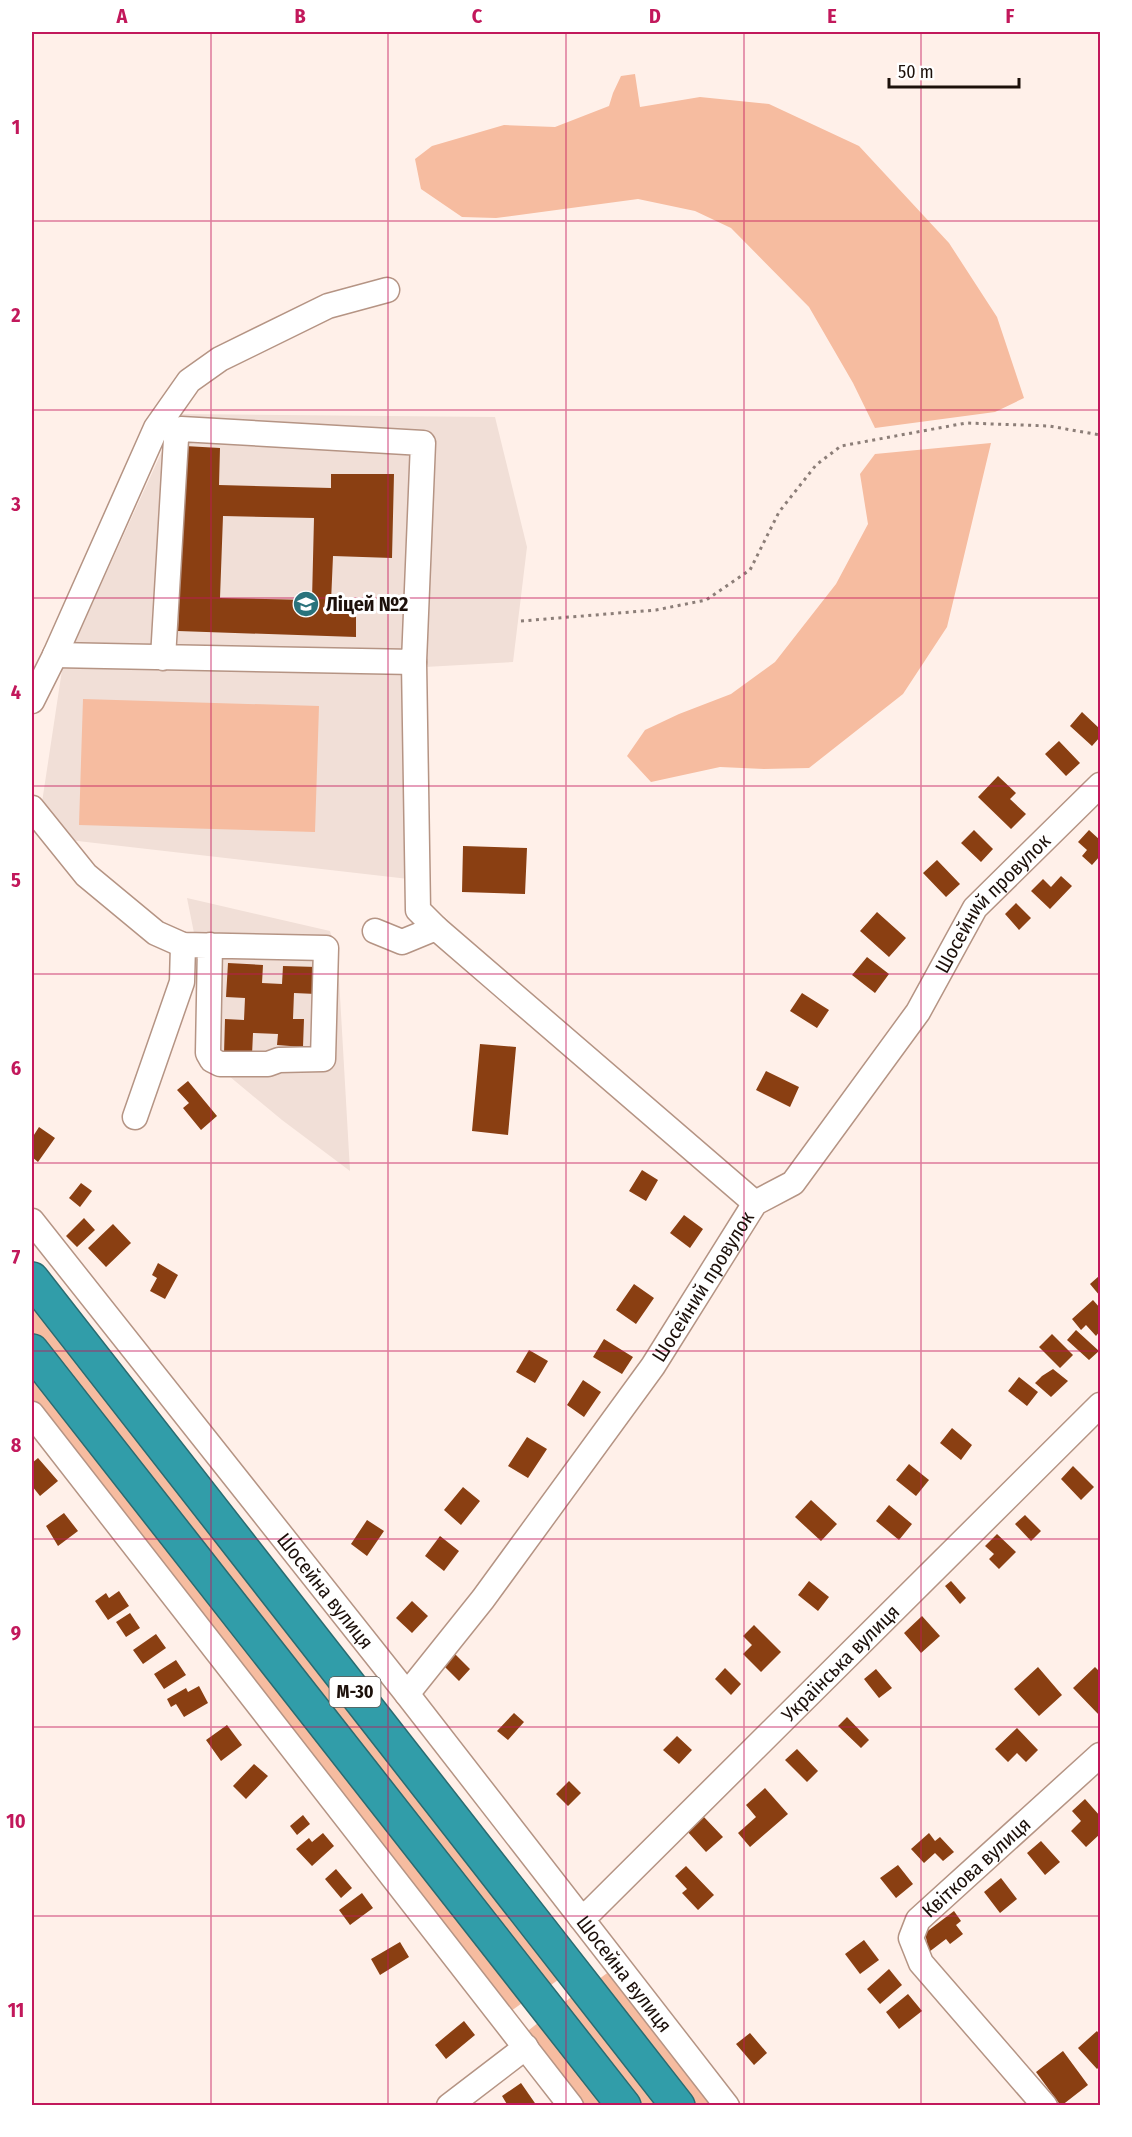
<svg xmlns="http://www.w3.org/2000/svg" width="1132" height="2137" font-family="'Fira Sans Condensed',sans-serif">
	<rect width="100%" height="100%" fill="#fff0e9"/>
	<!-- built -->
	<path fill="#f1dfd7" d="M179 414 495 417 527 547 513 662 425 667 426 881 69 840 41 809 62 670Z
		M187 898 330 931 338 961 350 1171 282 1120 199 1051V958Z"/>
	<!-- green -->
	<path fill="#f6bca0" d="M635 74 640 107 700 97 769 104 859 146 949 243 997 317 1024 398 995 412 875 428 853 383 809 307 731 228 695 211 638 199 496 218 462 217 421 189 415 159 432 146 504 125 555 127 609 106 613 93 621 76Z
		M991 443 947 627 903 694 809 768 764 769 720 767 651 782 627 756 645 730 679 714 731 694 775 662 836 584 868 524 860 474 875 454Z
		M83 699 319 706 315 832 79 825Z
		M32 1297 565 1975 548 1987 32 1334Z
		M32 1378 525 2001 511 2011 32 1402Z
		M610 1971 714 2105H691L595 1982Z
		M578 1992 666 2105H632L557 2008Z
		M539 2022 604 2105H580L524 2034Z"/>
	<!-- building -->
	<path fill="#8a3f12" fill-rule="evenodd" d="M185 446 220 448 219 485 331 488V474H394L392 558 333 556 331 602H356V637L178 631ZM223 516 314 518 312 600 220 598Z
		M1082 712 1100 729V737L1092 746 1070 726Z
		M1059 741 1080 763 1066 776 1045 754Z
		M998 776 1016 793 1010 799 1026 814 1011 829 978 797Z
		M974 830 993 849 981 862 961 843Z
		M1089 830 1100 840V856L1092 865 1082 856 1087 850 1078 842Z
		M463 846 527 848 525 894 462 892Z
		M937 860 960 884 946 897 923 873Z
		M1061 876 1072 886 1050 909 1031 891 1043 879 1051 887Z
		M1016 903 1031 918 1019 930 1005 914Z
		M877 912 906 938 889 957 860 931Z
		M867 957 889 974 875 993 852 975Z
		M228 963 263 965 262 983 282 984 283 966 317 967 316 994 294 993 293 1019H304L303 1047 277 1045 278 1034 253 1033 252 1055 224 1054 225 1019 244 1020 245 998 226 997Z
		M802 993 829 1010 817 1028 790 1011Z
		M480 1044 516 1047 508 1135 472 1131Z
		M766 1071 799 1087 790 1107 756 1090Z
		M188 1081 217 1116 201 1130 183 1108 189 1103 177 1090Z
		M39 1127 55 1138 38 1162 32 1157V1138Z
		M642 1170 658 1180 646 1201 629 1191Z
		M81 1183 92 1191 80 1207 69 1198Z
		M684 1215 703 1229 690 1248 670 1233Z
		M84 1218 95 1230 77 1247 66 1236Z
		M113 1224 131 1243 106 1267 88 1248Z
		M158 1263 178 1275 165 1299 150 1291 157 1278 152 1275Z
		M1099 1276 1100 1278V1296L1090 1284Z
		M634 1284 654 1298 636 1324 616 1310Z
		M1093 1300 1100 1308V1331L1096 1336 1086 1325 1081 1330 1072 1319Z
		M1076 1330 1099 1351 1089 1360 1067 1340Z
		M1052 1334 1073 1355 1060 1368 1039 1347Z
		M604 1339 633 1357 622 1374 593 1357Z
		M529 1350 548 1361 535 1383 516 1372Z
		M1053 1369 1068 1381 1051 1397 1035 1383 1042 1376Z
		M1019 1377 1038 1392 1027 1406 1008 1391Z
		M583 1380 601 1392 584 1417 567 1405Z
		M952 1428 972 1445 961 1460 940 1443Z
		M527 1437 547 1449 528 1478 508 1466Z
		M38 1458 58 1481 40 1496 32 1486V1463Z
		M909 1464 929 1480 916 1496 896 1480Z
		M1073 1466 1094 1487 1081 1500 1061 1479Z
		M463 1487 480 1501 461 1525 444 1510Z
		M811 1500 837 1524 821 1541 795 1517Z
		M889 1505 912 1524 899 1540 876 1521Z
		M64 1513 78 1531 58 1546 46 1526Z
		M1025 1515 1041 1531 1031 1541 1015 1524Z
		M367 1520 384 1531 367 1556 351 1544Z
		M997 1534 1016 1552 999 1569 989 1559 994 1554 985 1546Z
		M440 1536 459 1551 444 1571 425 1556Z
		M809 1581 829 1597 818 1611 798 1595Z
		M951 1581 966 1598 960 1604 945 1586Z
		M119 1591 129 1606 108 1620 95 1601 106 1593 109 1598Z
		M412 1601 428 1616 412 1633 396 1618Z
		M130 1613 140 1628 126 1637 116 1622Z
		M922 1616 940 1636 921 1653 904 1633Z
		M754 1625 781 1652 761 1672 743 1654 752 1645 743 1636Z
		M156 1634 166 1648 143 1664 133 1650Z
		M455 1654 470 1669 459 1681 444 1666Z
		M176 1660 186 1675 164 1689 154 1674Z
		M1038 1667 1062 1695 1039 1716 1014 1689Z
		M1095 1667 1100 1672V1716L1073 1688Z
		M725 1668 741 1684 731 1695 715 1679Z
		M876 1669 892 1688 879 1698 864 1679Z
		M199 1686 208 1703 184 1717 176 1704 171 1707 167 1699 186 1688 188 1692Z
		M514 1713 524 1722 508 1740 497 1731Z
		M847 1717 869 1740 861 1748 838 1726Z
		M227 1725 242 1745 221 1761 206 1740Z
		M1017 1728 1038 1750 1026 1762 1017 1753 1008 1762 995 1749Z
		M677 1736 692 1750 679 1764 663 1750Z
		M797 1749 818 1771 807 1782 785 1760Z
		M254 1764 268 1776 246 1799 233 1786Z
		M569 1781 581 1793 568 1806 556 1794Z
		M765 1788 788 1814 750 1847 738 1833 756 1817 746 1805Z
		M1085 1799 1100 1816V1834L1086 1847 1071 1831 1081 1821 1072 1811Z
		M303 1815 310 1824 297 1835 290 1826Z
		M703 1816 723 1837 706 1852 687 1831Z
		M323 1833 334 1846 312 1866 296 1849 309 1838 312 1842Z
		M929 1833 935 1841 940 1837 954 1852 943 1861 935 1853 924 1863 911 1849Z
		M1041 1841 1060 1862 1045 1875 1027 1853Z
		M898 1865 913 1884 896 1898 880 1878Z
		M686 1866 714 1895 698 1910 682 1893 687 1889 675 1876Z
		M336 1869 352 1888 341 1898 325 1879Z
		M1001 1878 1017 1899 1000 1913 984 1892Z
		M362 1893 373 1908 350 1925 339 1910Z
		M954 1911 961 1921 956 1925 963 1934 950 1944 946 1939 929 1952 925 1933Z
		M864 1940 879 1960 860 1974 845 1954Z
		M400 1942 409 1957 380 1975 371 1959Z
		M889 1969 902 1985 880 2004 867 1989Z
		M908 1994 922 2011 899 2029 886 2012Z
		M464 2021 475 2035 446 2059 435 2045Z
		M1097 2031 1100 2035V2066L1097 2069 1078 2048Z
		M750 2033 767 2053 754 2065 736 2044Z
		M1063 2051 1088 2085 1061 2106 1036 2072Z
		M521 2083 537 2106H508L502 2096Z"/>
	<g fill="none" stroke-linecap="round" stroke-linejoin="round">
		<!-- minor casing -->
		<g stroke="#b59484" stroke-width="27">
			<g id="minor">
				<path d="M55 655 414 662 423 443 181 429 176 439 163 658"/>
				<path d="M414 662 418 910 436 928"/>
				<path d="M32 701 55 655 156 428 189 381 220 359 328 306 387 290"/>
				<path d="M32 808 86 875 156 933 183 945 326 948 323 1059 279 1060 268 1064H220L212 1060 208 1053 210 945"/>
				<path d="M375 931 402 942 436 928 755 1203"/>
				<path d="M135 1117 182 982 183 945"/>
				<path id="s1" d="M32 1221 407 1694 727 2106"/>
				<path d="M32 1414 571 2106"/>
				<path id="s2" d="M407 1694 483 1599 653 1366 755 1203 793 1183 918 1012 975 908 1100 785"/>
				<path id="s3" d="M581 1918 592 1910 1100 1405"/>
				<path d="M449 2106 526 2047"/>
				<path id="s4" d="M1045 2106 921 1963 911 1938 918 1920 1100 1755"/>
			</g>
		</g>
		<!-- highway casing -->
		<g stroke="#2a6c71" stroke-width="36">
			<path id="highway" d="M32 1279 678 2106
				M32 1351 624 2106"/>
		</g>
		<!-- path -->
		<path stroke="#8c7e78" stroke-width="3" stroke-dasharray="3 4.5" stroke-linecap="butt" d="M521 621 656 610 706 600 750 570 779 512 816 465 841 446 966 423 1049 426 1100 435"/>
		<!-- minor -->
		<use href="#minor" stroke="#fff" stroke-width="24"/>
		<!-- highway -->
		<use href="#highway" stroke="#319da9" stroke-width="33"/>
	</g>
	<!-- grid -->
	<path fill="none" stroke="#c2185b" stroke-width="1.5" stroke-opacity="0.55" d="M211 32V2106M388 32V2106M566 32V2106M744 32V2106M921 32V2106M32 221H1100M32 410H1100M32 598H1100M32 786H1100M32 974H1100M32 1163H1100M32 1351H1100M32 1539H1100M32 1727H1100M32 1916H1100"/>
	<!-- icons -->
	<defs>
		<g id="school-disc" transform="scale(1.35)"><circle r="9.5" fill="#2a737c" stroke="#fff"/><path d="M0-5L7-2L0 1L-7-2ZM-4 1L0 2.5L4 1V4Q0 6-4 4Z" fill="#fff"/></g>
	</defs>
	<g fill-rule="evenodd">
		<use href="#school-disc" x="306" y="604"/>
	</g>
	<g text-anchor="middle" stroke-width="6" stroke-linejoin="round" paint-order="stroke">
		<!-- shield labels -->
		<rect fill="#fff" stroke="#605854" stroke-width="1.5" x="329.5" y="1677" width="51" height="30" rx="4.5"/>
		<g font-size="18" font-weight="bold" fill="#1c100a">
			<text x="355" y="1698">М-30</text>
		</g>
		<!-- poi labels -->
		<g font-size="20" font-weight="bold" fill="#1c100a" stroke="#fff" text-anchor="start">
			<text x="326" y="611">Ліцей №2</text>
		</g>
		<!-- street labels -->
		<g font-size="20" fill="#1c100a" stroke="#fff">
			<text dy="7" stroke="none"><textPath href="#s2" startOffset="990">Шосейний провулок</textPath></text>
			<text dy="7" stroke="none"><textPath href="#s2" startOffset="504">Шосейний провулок</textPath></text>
			<text dy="7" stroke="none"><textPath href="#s1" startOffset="472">Шосейна вулиця</textPath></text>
			<text dy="7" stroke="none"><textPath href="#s3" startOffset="364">Українська вулиця</textPath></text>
			<text dy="7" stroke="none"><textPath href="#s4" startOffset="314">Квіткова вулиця</textPath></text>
			<text dy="7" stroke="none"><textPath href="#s1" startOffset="958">Шосейна вулиця</textPath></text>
		</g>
	</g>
	<!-- border -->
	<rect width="1132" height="2137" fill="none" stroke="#ffffff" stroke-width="66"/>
	<!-- scale -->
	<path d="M889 78v9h130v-9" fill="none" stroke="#1c100a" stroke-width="3"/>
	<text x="898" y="78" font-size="18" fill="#1c100a" stroke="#ffffff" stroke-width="4.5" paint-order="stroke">50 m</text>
	<rect x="33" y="33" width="1066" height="2071" fill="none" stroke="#c2185b" stroke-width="2"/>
	<g font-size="20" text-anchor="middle" font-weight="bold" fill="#c2185b">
		<text x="122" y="23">A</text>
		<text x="300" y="23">B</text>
		<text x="477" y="23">C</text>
		<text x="655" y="23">D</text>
		<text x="832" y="23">E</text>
		<text x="1010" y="23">F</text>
		<text x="16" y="134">1</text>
		<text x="16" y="322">2</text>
		<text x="16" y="511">3</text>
		<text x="16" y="699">4</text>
		<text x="16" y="887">5</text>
		<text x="16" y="1075">6</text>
		<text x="16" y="1264">7</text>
		<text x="16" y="1452">8</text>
		<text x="16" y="1640">9</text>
		<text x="16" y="1828">10</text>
		<text x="16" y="2017">11</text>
	</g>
</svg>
